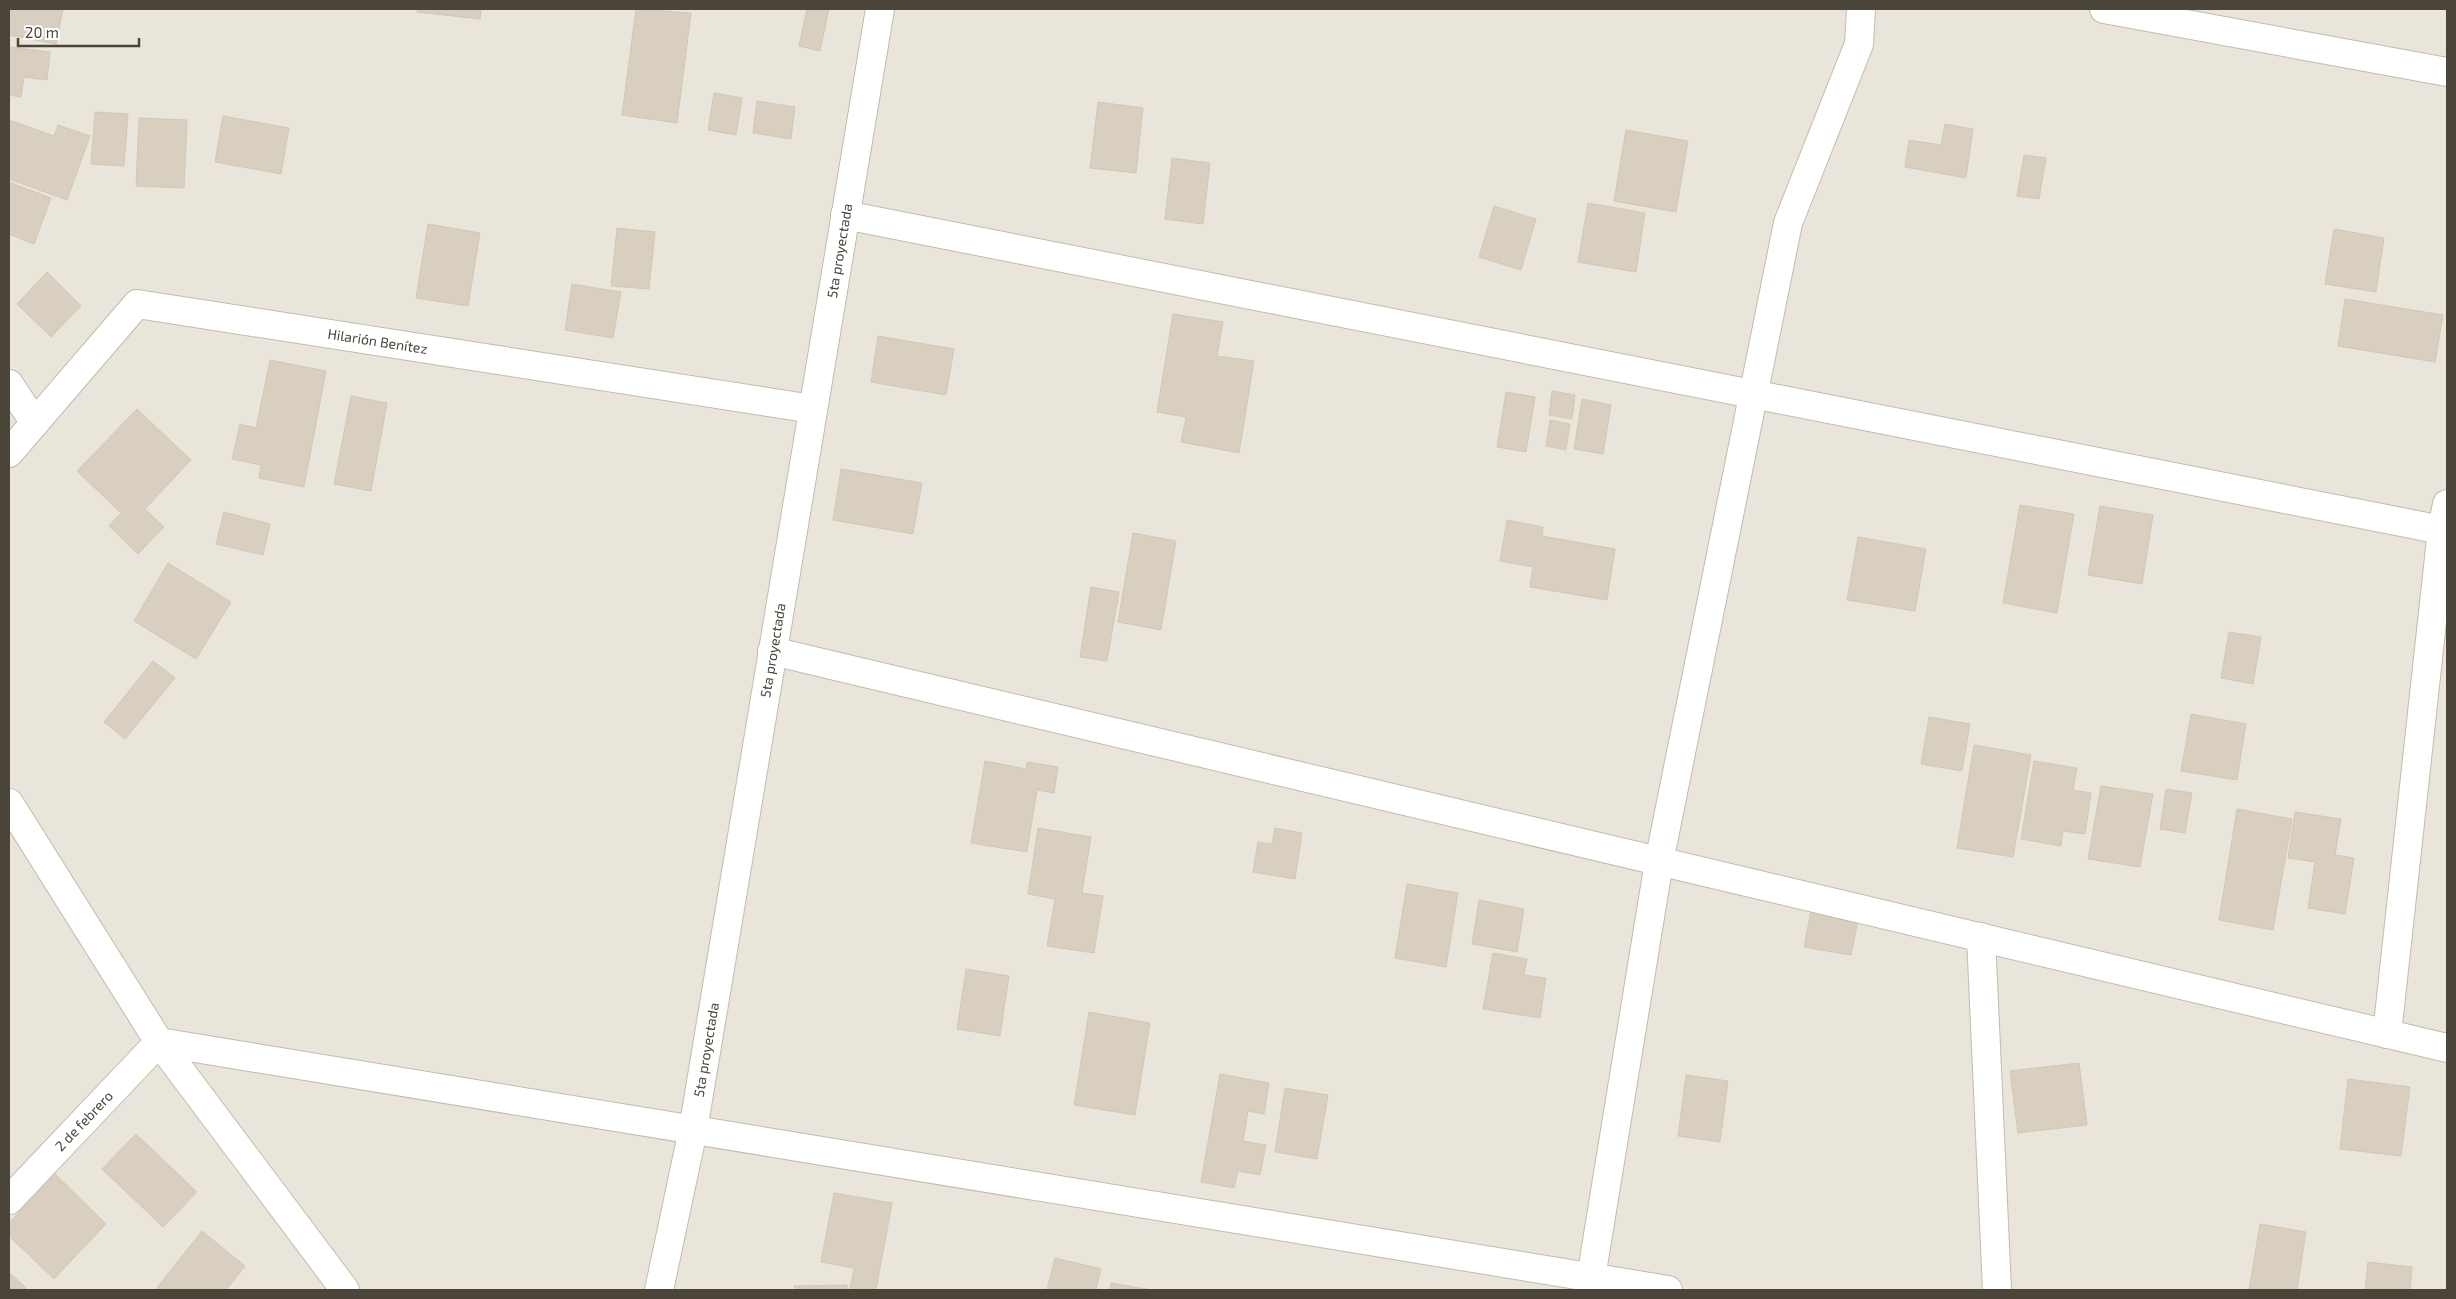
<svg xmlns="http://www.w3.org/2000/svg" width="2456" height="1299" font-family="'Exo 2',sans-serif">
	<rect width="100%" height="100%" fill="#f6f3ec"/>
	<!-- residential -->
	<path fill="#eae5da" d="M9 9H2447V1290H9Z"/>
	<!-- building -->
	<path fill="#d8cfc1" stroke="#d3c7b4" d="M9 9H63L56 44 9 35Z
		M417 9H481L480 19 417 12Z
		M636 9 691 13 677 123 622 115Z
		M807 9H829L820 51 799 46Z
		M9 47 50 52 47 80 24 77 21 97 9 95Z
		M714 93 742 98 736 135 708 130Z
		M757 101 795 107 791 139 753 133Z
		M1098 102 1143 108 1136 173 1090 168Z
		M95 112 128 114 124 166 91 164Z
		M223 116 289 128 281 174 215 162Z
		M139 118 187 120 184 188 136 186Z
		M9 120 54 136 58 125 90 136 67 200 9 179Z
		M1945 124 1973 129 1966 178 1905 167 1909 140 1941 145Z
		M1626 130 1688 141 1676 212 1614 201Z
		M2024 155 2046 158 2039 199 2017 196Z
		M1172 158 1210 163 1203 224 1165 219Z
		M9 182 51 198 34 244 9 234Z
		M1588 203 1645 213 1636 272 1578 262Z
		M1494 206 1536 219 1521 270 1479 257Z
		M428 224 480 233 468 306 416 298Z
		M617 228 655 232 649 289 611 286Z
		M2334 229 2384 238 2376 292 2325 284Z
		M47 272 81 306 51 337 17 304Z
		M572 284 621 292 613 338 565 330Z
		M2345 299 2443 315 2435 362 2338 346Z
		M1173 314 1223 322 1217 356 1254 361 1239 453 1181 442 1186 417 1157 412Z
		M878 336 954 349 946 395 871 382Z
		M270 360 326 371 304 487 259 478 261 465 232 459 240 424 256 428Z
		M1552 391 1575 395 1572 419 1549 415Z
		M1506 392 1535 397 1526 452 1497 447Z
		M351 396 387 403 371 491 334 484Z
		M1582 399 1611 405 1603 454 1574 449Z
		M137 409 191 460 145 509 164 527 138 554 109 526 121 513 77 471Z
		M1550 420 1570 424 1566 450 1546 446Z
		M841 469 922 483 913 534 833 520Z
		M2020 505 2074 514 2057 613 2003 603Z
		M2100 506 2153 515 2142 584 2088 575Z
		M224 512 270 524 263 555 216 544Z
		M1507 520 1543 527 1542 536 1615 549 1607 600 1530 587 1533 567 1500 561Z
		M1133 533 1176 541 1161 630 1118 622Z
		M1858 537 1926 549 1915 611 1847 600Z
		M168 563 231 602 196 659 134 621Z
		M1091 587 1119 592 1107 661 1080 657Z
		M2229 632 2261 637 2253 684 2221 678Z
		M153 661 175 678 125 739 104 722Z
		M2191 714 2246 724 2237 780 2181 771Z
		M1929 717 1970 724 1962 771 1921 764Z
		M1974 745 2031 755 2013 857 1957 848Z
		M985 761 1026 769 1027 762 1058 767 1054 793 1037 790 1027 852 971 843Z
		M2034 761 2077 768 2073 790 2091 793 2085 834 2063 831 2061 846 2021 839Z
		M2101 786 2153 794 2140 867 2088 859Z
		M2166 789 2192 793 2185 833 2160 829Z
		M2237 809 2292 819 2273 930 2219 920Z
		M2295 812 2341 819 2335 855 2354 858 2345 914 2308 908 2315 862 2288 858Z
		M1038 828 1091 837 1082 893 1103 896 1094 953 1047 946 1055 899 1028 894Z
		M1275 828 1302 833 1295 879 1253 872 1258 842 1272 844Z
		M1407 884 1458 893 1446 967 1395 958Z
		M1479 900 1524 909 1517 952 1472 944Z
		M1811 911 1858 920 1851 955 1804 947Z
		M1493 953 1527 959 1524 975 1546 978 1540 1018 1483 1009Z
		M966 969 1009 976 1000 1036 957 1029Z
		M1089 1012 1150 1023 1135 1115 1074 1105Z
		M2079 1063 2087 1125 2018 1133 2010 1071Z
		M1220 1074 1269 1083 1264 1114 1248 1111 1243 1141 1266 1145 1260 1175 1238 1171 1234 1188 1201 1182Z
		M1686 1075 1728 1081 1720 1142 1678 1136Z
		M2348 1079 2410 1087 2401 1156 2340 1149Z
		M1285 1088 1328 1095 1317 1159 1275 1152Z
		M136 1134 197 1192 163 1227 102 1169Z
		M55 1174 106 1224 54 1279 9 1236V1223Z
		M834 1193 892 1203 876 1290H850L854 1268 821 1262Z
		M2260 1224 2306 1232 2297 1290H2249Z
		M202 1231 245 1266 226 1290H159L156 1289Z
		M1055 1258 1101 1269 1096 1290H1047Z
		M2368 1262 2412 1267 2410 1290H2365Z
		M9 1272 26 1288 24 1290H9Z
		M1111 1283 1152 1290H1110Z
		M847 1285V1290H795L794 1286Z"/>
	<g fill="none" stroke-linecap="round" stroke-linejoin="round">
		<!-- street casing -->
		<g stroke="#c2bbae" stroke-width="30">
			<g id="street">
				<path d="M2104 9 2447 72"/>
				<path d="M845 215 2447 531"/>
				<path d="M9 384 35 423"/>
				<path id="s1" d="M9 453 137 304 813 409"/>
				<path d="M772 651 2447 1048"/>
				<path d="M9 803 159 1042 345 1290"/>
				<path d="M1981 937 1997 1290"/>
				<path d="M2387 1034 2442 530 2447 504"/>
				<path id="s2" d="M9 1200 159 1042 1668 1290"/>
				<path id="s3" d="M659 1290 693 1130 880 9"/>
				<path d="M1589 1290 1659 862 1788 223 1859 44 1861 9"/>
			</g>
		</g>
		<!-- street -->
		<use href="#street" stroke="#fff" stroke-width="28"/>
	</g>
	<g text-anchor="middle" stroke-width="4.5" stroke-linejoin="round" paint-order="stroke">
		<!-- street labels -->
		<g font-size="14" fill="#4b4439" stroke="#fff">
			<text dy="5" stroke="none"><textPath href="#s3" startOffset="1055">5ta proyectada</textPath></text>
			<text dy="5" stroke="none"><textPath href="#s1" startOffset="440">Hilarión Benítez</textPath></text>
			<text dy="5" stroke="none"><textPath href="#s3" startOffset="650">5ta proyectada</textPath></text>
			<text dy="5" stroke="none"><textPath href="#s3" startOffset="245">5ta proyectada</textPath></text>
			<text dy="5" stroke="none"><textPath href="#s2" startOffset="109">2 de febrero</textPath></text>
		</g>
	</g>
	<!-- border -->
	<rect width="2456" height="1299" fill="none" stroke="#4b4439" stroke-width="20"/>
	<!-- scale -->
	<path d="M18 38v8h121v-8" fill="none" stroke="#4b4439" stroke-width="2.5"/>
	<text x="25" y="38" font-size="15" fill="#4b4439" stroke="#ffffff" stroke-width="4" paint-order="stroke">20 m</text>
</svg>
